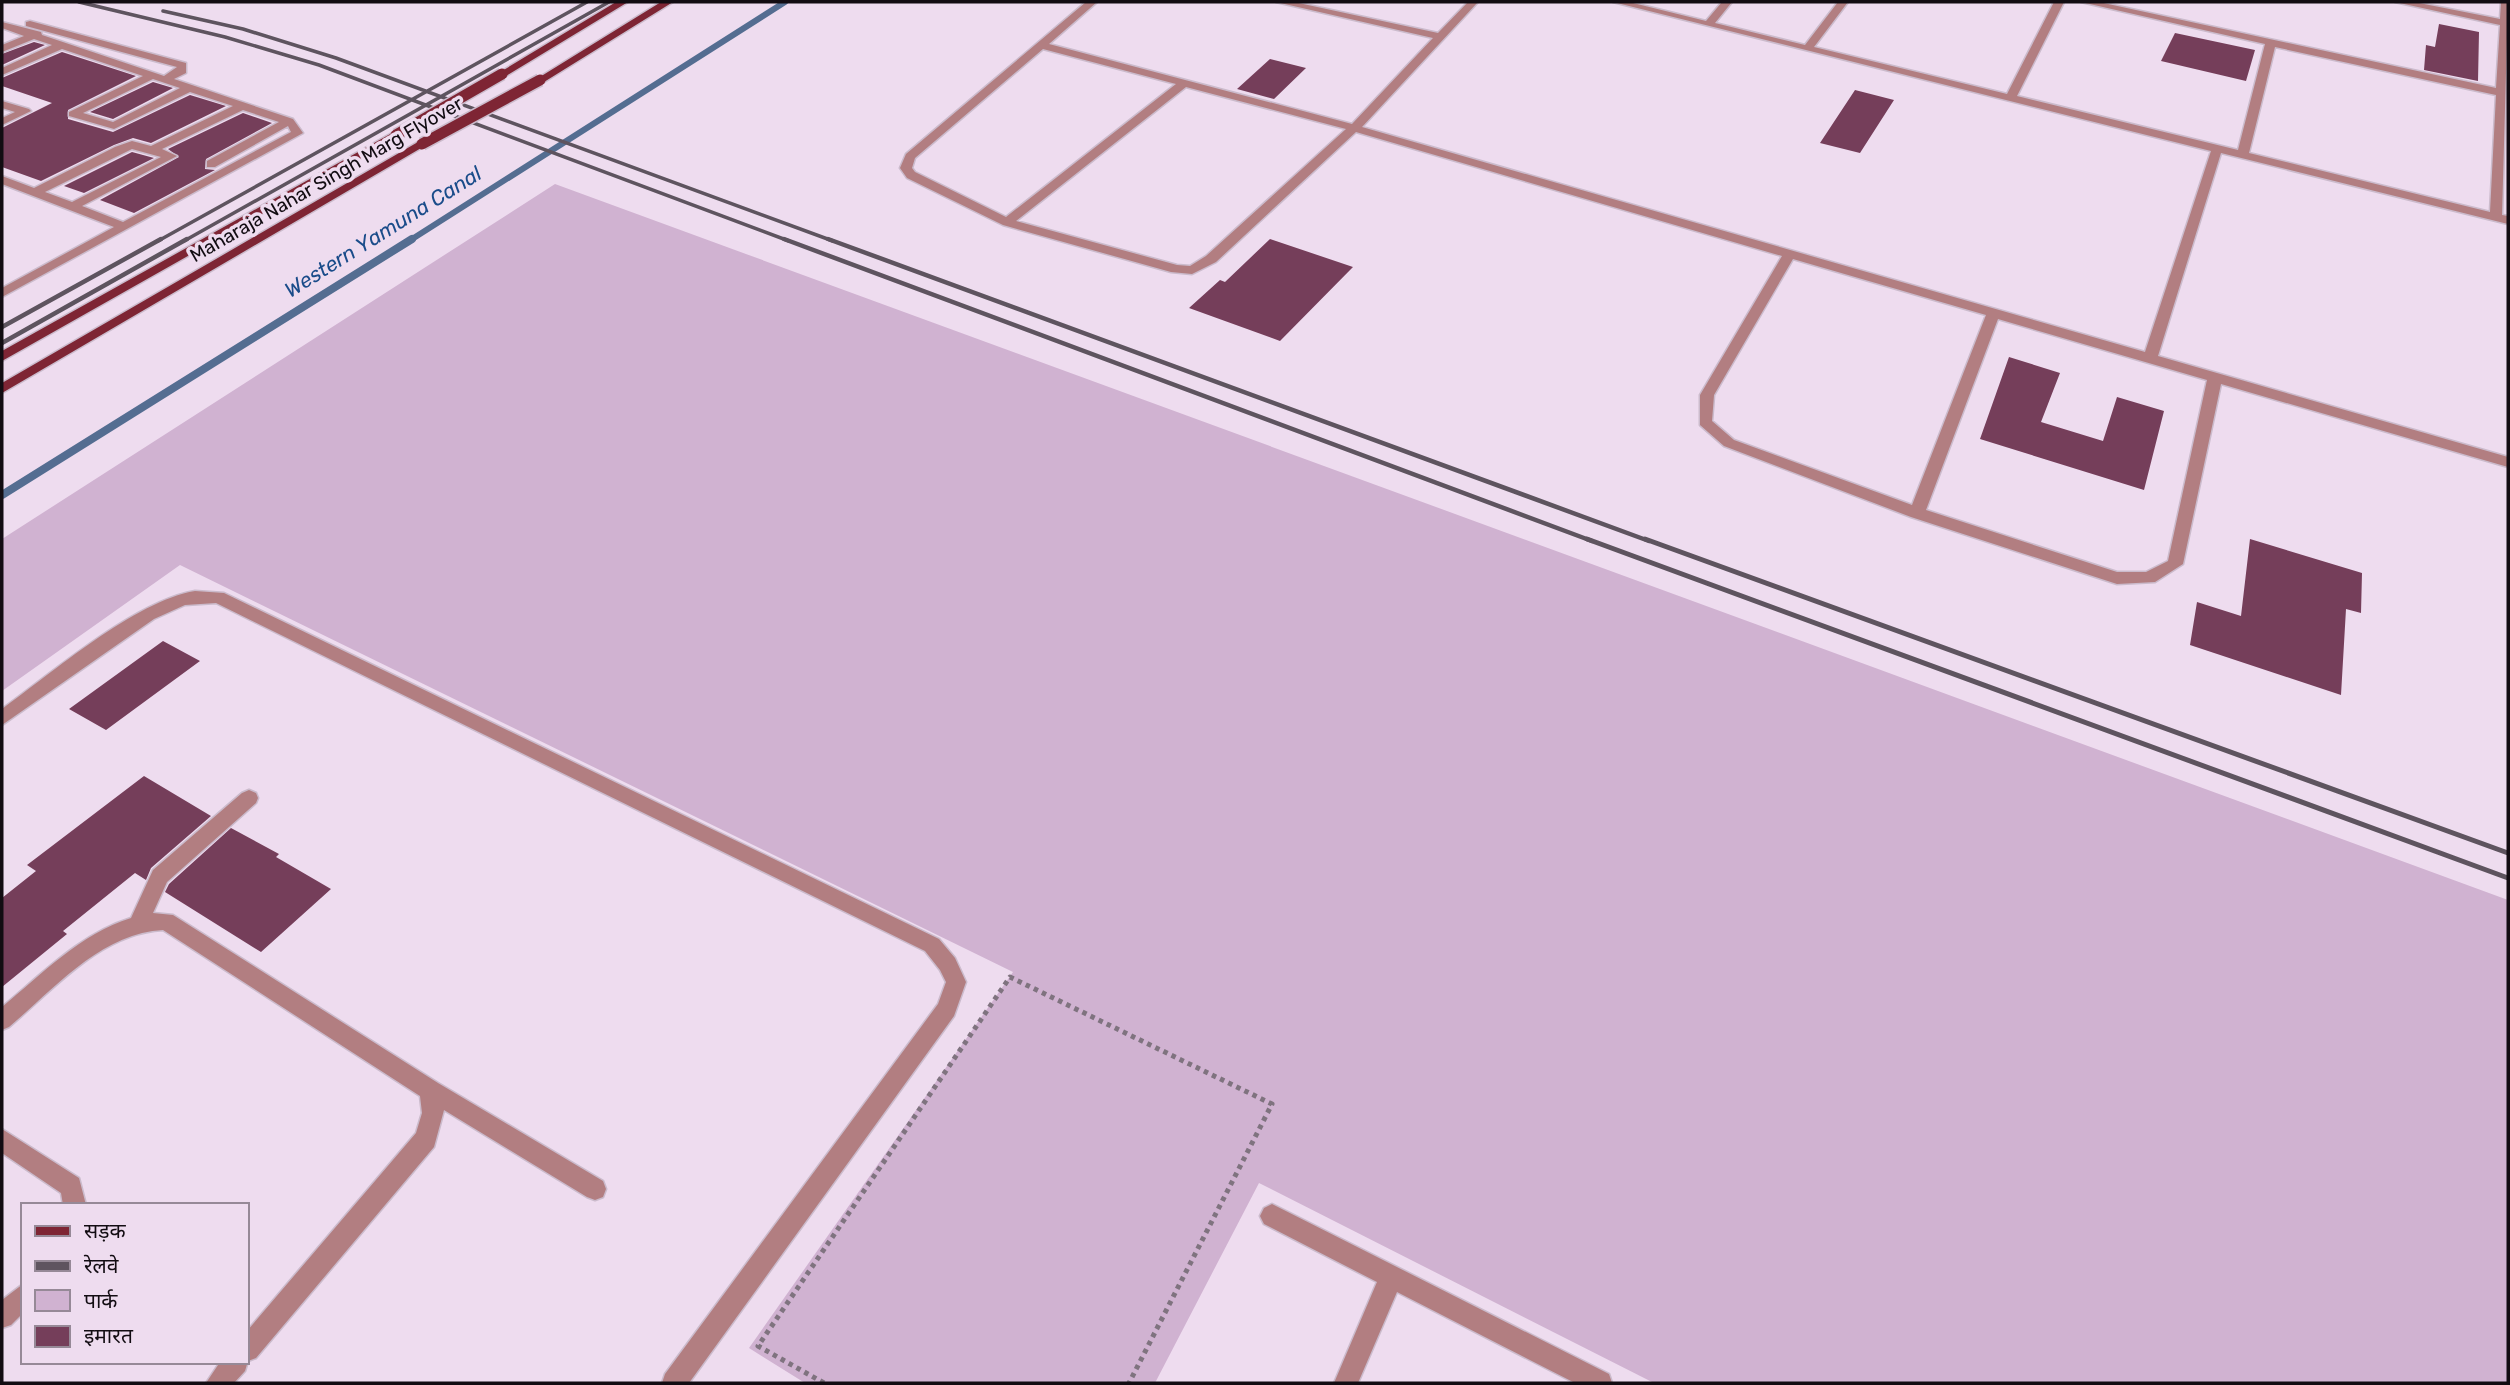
<svg xmlns="http://www.w3.org/2000/svg" width="2510" height="1385" font-family="Rubik,'Noto Sans Devanagari',sans-serif">
	<rect width="100%" height="100%" fill="#eedcef"/>
	<!-- green -->
	<path fill="#d0b2d1" d="M555 184 2508 900V1383H1654L1259 1183 1155 1383H805L749 1348 1013 972 180 565 2 691V539Z"/>
	<g fill="none" stroke-linecap="round" stroke-linejoin="round">
		<!-- stream-far1 -->
		<path stroke="#546d91" stroke-width="6" d="M409 241 785 2"/>
		<!-- stream -->
		<path stroke="#546d91" stroke-width="8" d="M2 495 412 239"/>
	</g>
	<!-- building -->
	<path fill="#753e5a" d="M2439 24 2479 32 2478 81 2424 70 2426 45 2435 47Z
		M2175 33 2255 50 2246 81 2161 61Z
		M34 42 45 45 2 65V54Z
		M62 52 136 76 68 110V119L113 132 190 95 226 106 151 143 133 138 114 145 41 181 2 167V128L52 103 2 86V78Z
		M1270 59 1306 68 1274 99 1237 89Z
		M153 82 173 88 113 119 90 112Z
		M1855 90 1894 100 1860 153 1820 143Z
		M243 113 272 123 206 159 205 169 215 170 134 213 100 200 179 157 168 149Z
		M132 152 154 158 84 193 64 186Z
		M1270 239 1353 267 1280 341 1189 308 1220 280 1225 282Z
		M2009 357 2060 373 2041 422 2103 441 2117 397 2164 411 2144 490 1980 439Z
		M2250 539 2362 573 2361 613 2346 609 2341 695 2190 645 2197 602 2241 616Z
		M163 641 200 661 106 730 69 709Z
		M144 776 211 816 151 868 146 880 135 873 63 931 67 934 2 987V898L36 871 27 865Z
		M231 828 279 854 276 857 331 889 261 952 165 892 169 884Z"/>
	<g fill="none" stroke-linecap="round" stroke-linejoin="round">
		<!-- minor casing -->
		<g stroke="#cbbbcc" stroke-width="3">
			<path id="minor" d="M1086 2H1097L1049 44 1352 124 1433 38 1276 2H1294L1438 33 1468 2H1478L1362 127 2145 352 2211 151 1613 2H1629L1706 21 1722 2H1732L1715 23 1805 45 1838 2H1848L1814 47 2007 94 2054 2H2064L2017 96 2238 150 2265 44 2081 2H2099L2496 88 2500 25 2395 2H2414L2500 19 2501 2H2508L2502 215 2508 216V224L2221 153 2158 356 2508 457V467L2221 384 2183 564 2155 582 2117 584 1911 517 1724 446 1700 425V395L1782 256 1356 132 1216 262 1192 274 1171 272 1003 225 907 178 900 168 906 154ZM2275 47 2496 95 2490 212 2249 153ZM1043 49 1176 84 1006 217 915 172 912 168 915 158ZM1186 87 1346 129 1206 256 1190 266 1177 265 1016 221ZM1793 259 1986 315 1912 505 1734 440 1712 421 1714 395ZM1998 319 2207 380 2168 561 2146 572H2117L1926 510Z
				M30 21 186 63V73L174 79 293 119 303 133 2 297V288L114 227 2 184V176L34 188 115 147 132 141 151 146 233 106 190 92 114 129 69 116V112L143 76 62 49 2 75V68L52 45 34 39 2 52V45L24 36 2 28V22L41 32 42 35 164 76 177 67 26 26V22ZM153 79 180 88 113 122 83 113ZM243 110 279 122 207 161V167H215L288 126 291 132 123 222 82 206 177 156 162 149ZM132 149 161 157 72 202 45 192Z
				M2 101 29 109 31 111 2 125V118L15 112 2 108Z
				M195 591 224 593 939 939 955 958 966 982 954 1016 689 1383H662L665 1374 938 1004 946 982 940 970 925 951 216 603 185 605 154 619 2 725V709C52 673 135 601 195 591Z
				M249 790 256 793 258 798 256 803 167 882 153 913 173 915 438 1083 603 1181 606 1189 603 1197 595 1200 587 1197 444 1110 434 1147 256 1358 248 1361 245 1371 234 1383H206L220 1362H247V1331L416 1133 422 1113 420 1096 163 930C101 933 54 989 9 1027L2 1030V1007C42 974 80 934 131 918L153 870 242 793Z
				M2 1129 79 1178 86 1205H63L61 1193 2 1153Z
				M1272 1204 1609 1374 1612 1383H1575L1397 1292 1358 1383H1334L1377 1282 1264 1224 1260 1216 1264 1208Z
				M23 1284V1313L11 1325 2 1328V1300Z"/>
		</g>
		<!-- major casing -->
		<g stroke="#cbbbcc" stroke-width="3">
			<path id="major" d="M616 2H628L506 76 497 74Z
				M661 2H673L544 82 535 80Z
				M392 133 402 135 2 361V351Z
				M418 142 428 144 2 393V383Z"/>
		</g>
		<!-- path -->
		<path stroke="#7f737f" stroke-width="5" stroke-dasharray="4.5 4.5" stroke-linecap="butt" d="M824 1383 758 1346 1010 977 1272 1104 1129 1383"/>
		<!-- minor -->
		<use href="#minor" fill="#b27e81" fill-rule="evenodd"/>
		<!-- major -->
		<use href="#major" fill="#7e2534" fill-rule="evenodd"/>
		<!-- rail-far2 -->
		<path stroke="#5e545f" stroke-width="3.5" d="M79 2 225 37 319 65 789 241
			M163 11 243 29 336 58 833 241
			M158 241 587 2
			M184 241 609 2"/>
		<!-- rail-far1 -->
		<path stroke="#5e545f" stroke-width="4.5" d="M784 239 1592 541
			M828 239 1649 541
			M2 327 161 239
			M2 343 187 239"/>
		<!-- rail -->
		<path stroke="#5e545f" stroke-width="5" d="M1587 539 2508 878
			M1645 539 2508 853"/>
		<!-- major-bridge casing -->
		<g stroke="#cbbbcc" stroke-width="14" stroke-linecap="butt">
			<path id="major-bridge" d="M396 135 502 74
				M422 144 540 80"/>
		</g>
		<!-- major-bridge -->
		<use href="#major-bridge" stroke="#7e2534" stroke-width="11"/>
	</g>
	<g text-anchor="middle" stroke-width="7" stroke-linejoin="round" paint-order="stroke">
		<!-- far-street labels -->
		<g font-size="19" fill="#120c12" stroke="#eedcef">
			<text transform="translate(326 179) rotate(-30)" y="7">Maharaja Nahar Singh Marg Flyover</text>
		</g>
		<!-- far-water labels -->
		<g font-size="21" font-style="italic" fill="#1a4c8a" stroke="#eedcef">
			<text transform="translate(383 232) rotate(-32)" y="7">Western Yamuna Canal</text>
		</g>
	</g>
	<!-- border -->
	<rect width="2510" height="1385" fill="none" stroke="#120c12" stroke-width="7"/>
	<!-- legend -->
	<rect x="21" y="1203" width="228" height="161" fill="#eedcef" stroke="#968997" stroke-width="2"/>
	<rect x="35" y="1226" width="35" height="10" fill="#7e2534" stroke="#968997" stroke-width="2"/>
	<text x="84" y="1238" font-size="21" fill="#120c12">सड़क</text>
	<rect x="35" y="1261" width="35" height="10" fill="#5e545f" stroke="#968997" stroke-width="2"/>
	<text x="84" y="1273" font-size="21" fill="#120c12">रेलवे</text>
	<rect x="35" y="1290" width="35" height="21" fill="#d0b2d1" stroke="#968997" stroke-width="2"/>
	<text x="84" y="1308" font-size="21" fill="#120c12">पार्क</text>
	<rect x="35" y="1326" width="35" height="21" fill="#753e5a" stroke="#968997" stroke-width="2"/>
	<text x="84" y="1343" font-size="21" fill="#120c12">इमारत</text>
</svg>
